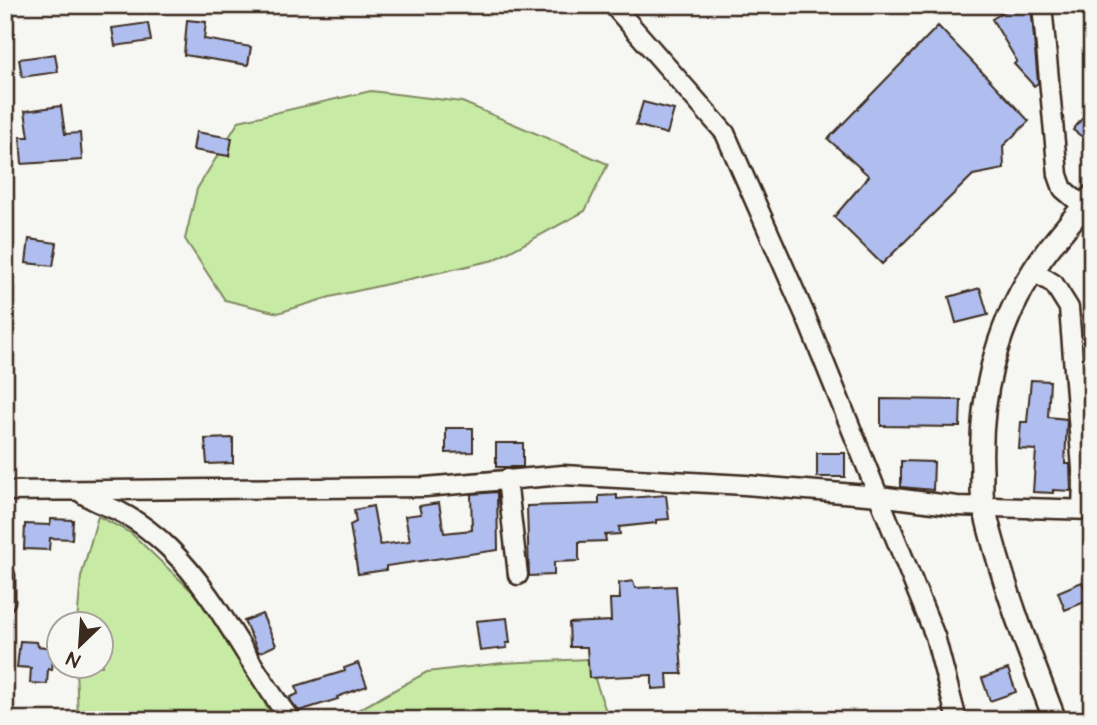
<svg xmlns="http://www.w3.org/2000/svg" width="1097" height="725" font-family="'Architects Daughter',sans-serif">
	<rect width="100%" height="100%" fill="#f6f6f2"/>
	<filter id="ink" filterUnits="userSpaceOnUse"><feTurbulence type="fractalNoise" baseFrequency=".0143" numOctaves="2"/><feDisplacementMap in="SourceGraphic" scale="14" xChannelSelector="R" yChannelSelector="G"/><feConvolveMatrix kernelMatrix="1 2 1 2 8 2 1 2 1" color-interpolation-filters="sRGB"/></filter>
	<g filter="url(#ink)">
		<!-- green -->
		<path fill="#c7eba5" stroke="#818a62" stroke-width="2" d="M371 91 462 102 608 164 585 211 494 260 330 297 278 313 225 300 185 239 197 189 239 121Z
			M98 516 131 533 199 598 258 690 273 720H78L76 666H102V624L77 623 81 577Z
			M588 659 609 720H340L427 672 502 663Z"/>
		<!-- building -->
		<path fill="#afbeee" stroke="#3b2a1e" stroke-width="2" d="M1029 5H1031L1038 83 1034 86 1014 64 1017 61 992 19 1012 7 1015 13Z
			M187 20 206 22 204 39 251 47 248 65 184 55Z
			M148 23 151 41 115 46 112 28Z
			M938 26 1029 121 1003 146 1004 169 973 175 882 264 834 217 869 176 828 139Z
			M55 54 58 72 22 77 19 59Z
			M643 102 674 110 667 134 636 125Z
			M61 106 65 134 80 133 82 160 22 164 20 137H29L25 111Z
			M1092 106V144L1073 130Z
			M196 132 232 138 229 156 193 150Z
			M29 239 57 243 53 266 26 263Z
			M980 288 988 315 956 323 949 297Z
			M1031 380 1050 381 1048 417 1067 419 1065 464H1070L1071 491 1053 490V493L1033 492 1036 450 1019 449 1021 422H1027Z
			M881 399 961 400 960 427 881 426Z
			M446 428H473V452L446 453Z
			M233 438V463L207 464 205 439Z
			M496 443H523V467H496Z
			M817 453H845V477H817Z
			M901 461 934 462 933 490 901 487Z
			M497 492 498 550 386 566V570L358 574 350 525 356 522 354 510 373 506 380 545 410 541 405 516 421 514 419 506 439 503 444 533 472 530 471 494Z
			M617 495V499L666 495 669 519 656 520V523L619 527 620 534 605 535 606 541 579 542V561L554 562V575L529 576 527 506 599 504V496Z
			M51 519 73 520 72 539 50 538 49 550 24 549 25 524 50 525Z
			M633 581 635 588 676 586 682 674H667L668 688 652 689V675L589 678 587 647H570L569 623 611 621 610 599H620L619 583Z
			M1082 582 1090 600 1065 610 1058 592Z
			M262 614 276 645 259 653 244 621Z
			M507 618 510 643H506L507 648 480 651 476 621Z
			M20 641 37 642 38 646 54 648 52 670 48 669 47 684 30 683 31 668 17 667Z
			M358 663 367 686 337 697 338 699 299 711 291 701 290 697 298 694 296 686 345 671 344 668Z
			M1008 669 1016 692 990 701 982 678Z"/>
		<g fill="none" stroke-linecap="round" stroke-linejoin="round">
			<!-- minor casing -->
			<g stroke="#3b2a1e" stroke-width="23">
				<path id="minor" d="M613 5 725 133 806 317 935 636 957 720
					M1042 5 1058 175 1063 189 1083 206
					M1033 271 1054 284 1069 308 1083 481 1082 509
					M507 479 518 575
					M5 491 425 487 563 475 745 485 879 496 957 506 1092 510
					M79 491C92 502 107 505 122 513 138 521 157 536 169 548 220 598 247 665 291 720
					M5 576V601"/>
			</g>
			<!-- tertiary casing -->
			<g stroke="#3b2a1e" stroke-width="26">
				<path id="tertiary" d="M1055 720C1028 650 1001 580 984 507 981 496 982 482 982 470 979 401 995 330 1033 271 1049 245 1073 220 1092 196"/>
			</g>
			<!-- minor -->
			<use href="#minor" stroke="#f6f6f2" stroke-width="18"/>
			<!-- tertiary -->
			<use href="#tertiary" stroke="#f6f6f2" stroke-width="21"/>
		</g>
	</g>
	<!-- margin -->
	<rect width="1097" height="725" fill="none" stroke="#f6f6f2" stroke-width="28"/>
	<rect x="14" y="14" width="1069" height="697" fill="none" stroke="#3b2a1e" stroke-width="2.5" filter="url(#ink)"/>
	<!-- north arrow -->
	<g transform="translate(80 645) rotate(205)"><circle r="33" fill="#f6f6f2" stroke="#aba49d" stroke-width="2"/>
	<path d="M0-5L12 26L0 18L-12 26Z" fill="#3b2a1e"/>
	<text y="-10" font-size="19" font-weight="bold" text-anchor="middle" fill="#3b2a1e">N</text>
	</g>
</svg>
